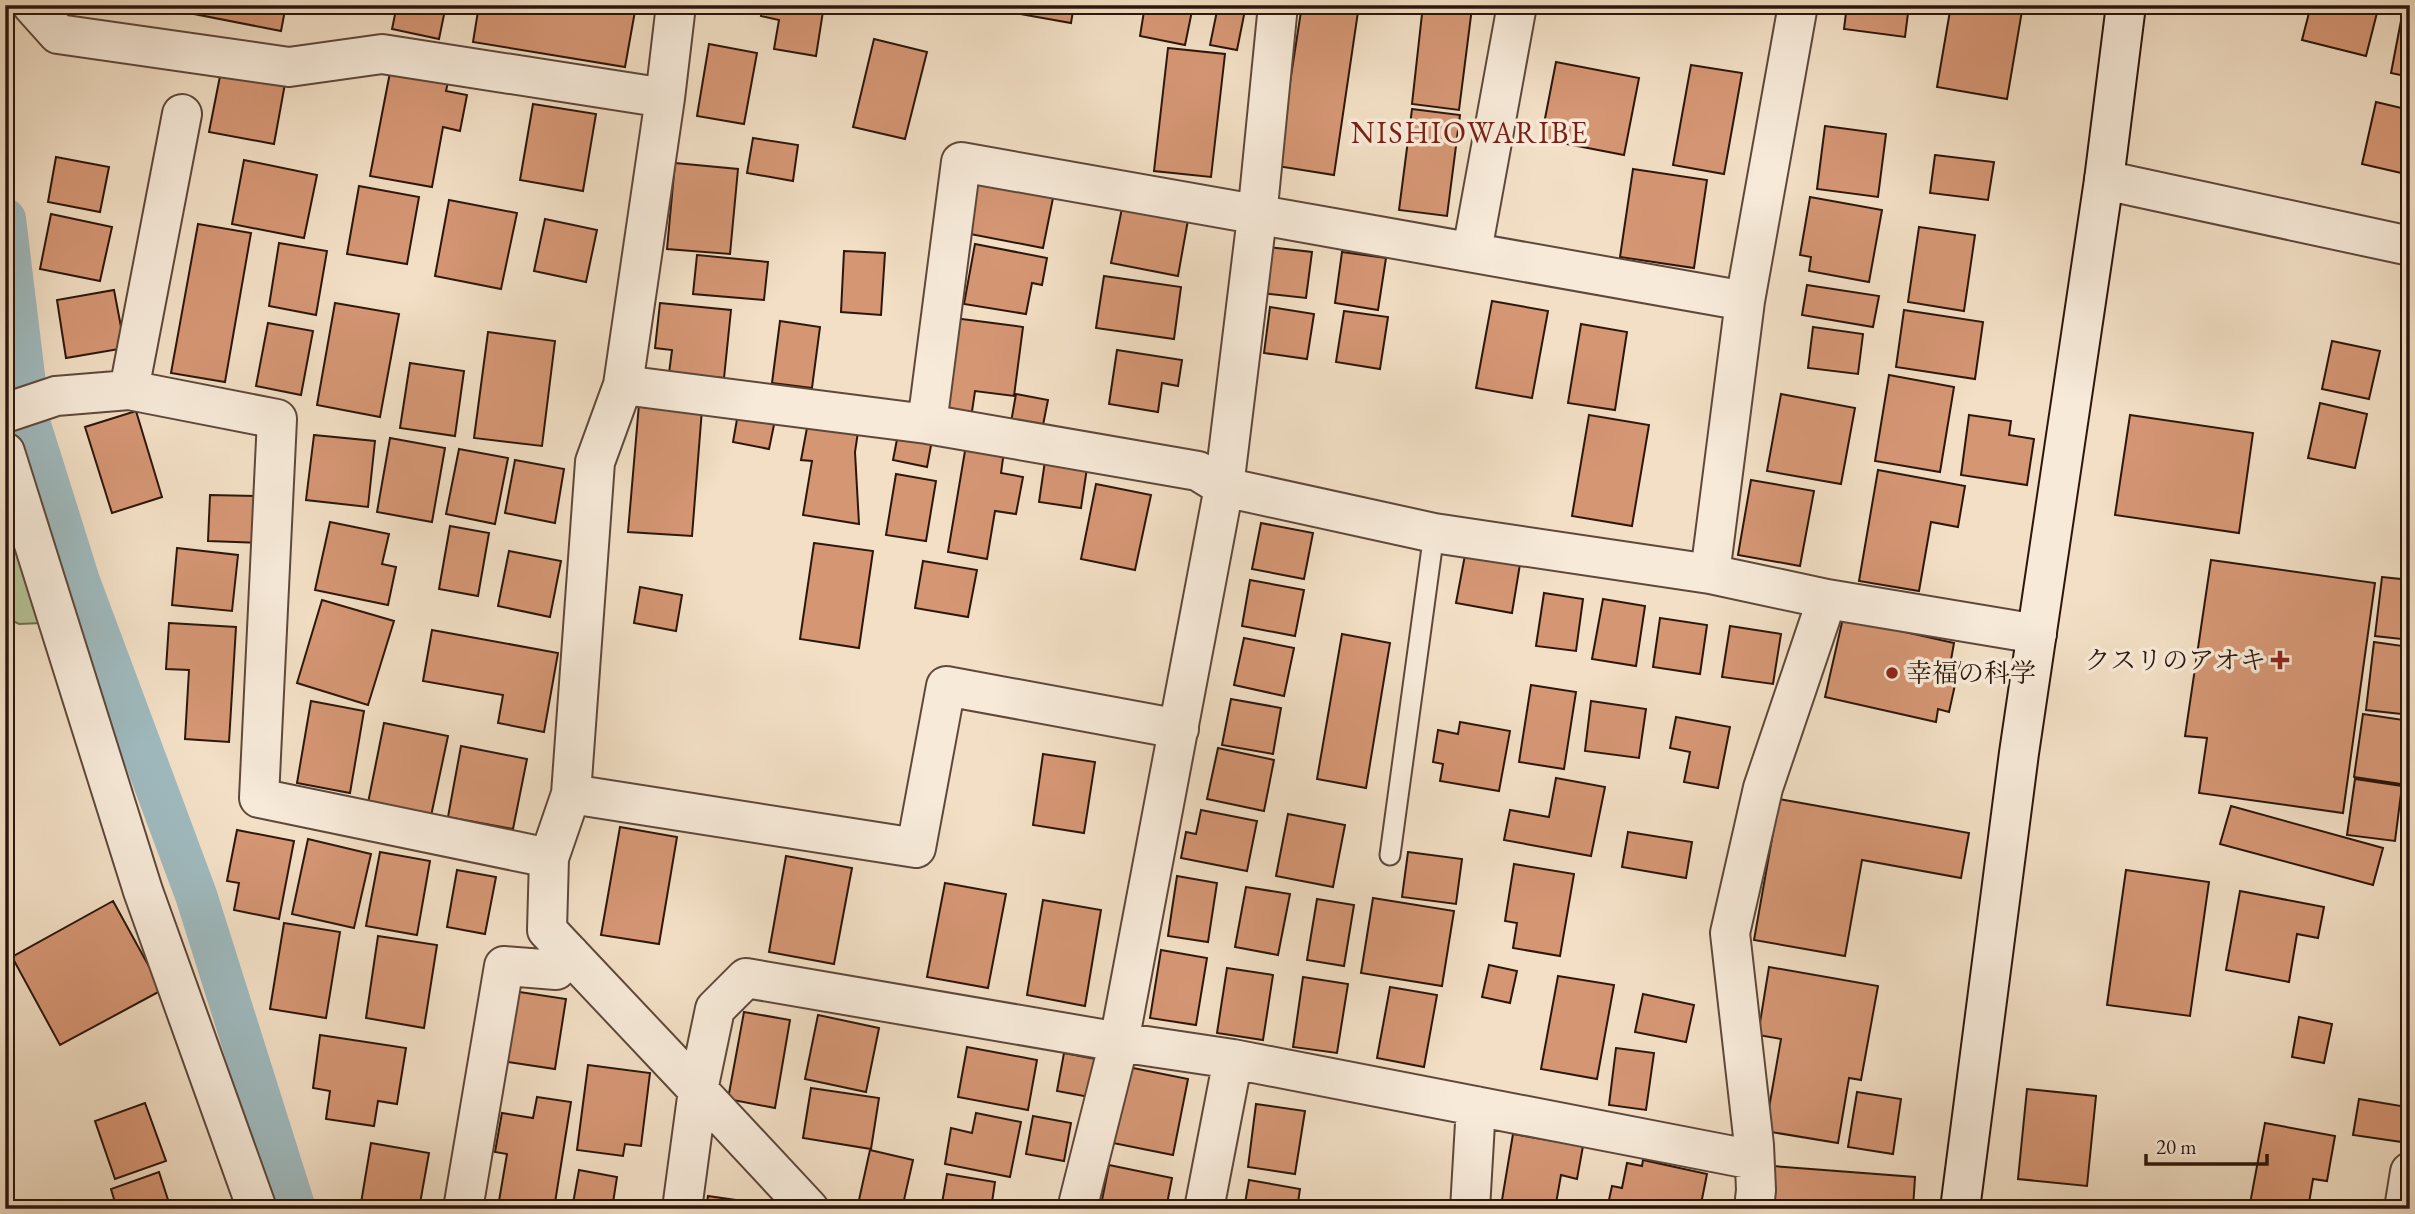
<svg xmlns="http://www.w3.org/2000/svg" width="2415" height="1214" font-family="'EB Garamond','Noto Serif JP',serif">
	<rect width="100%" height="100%" fill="#f2dfc5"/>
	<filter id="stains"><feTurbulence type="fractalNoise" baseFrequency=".00286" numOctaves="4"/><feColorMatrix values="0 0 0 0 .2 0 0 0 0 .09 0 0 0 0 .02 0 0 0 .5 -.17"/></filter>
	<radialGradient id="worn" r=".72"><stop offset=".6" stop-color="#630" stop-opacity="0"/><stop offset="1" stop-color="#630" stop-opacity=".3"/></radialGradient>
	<!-- green -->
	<path fill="#b6c398" stroke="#726c52" stroke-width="2" d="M5 513 41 623 19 624 5 617Z"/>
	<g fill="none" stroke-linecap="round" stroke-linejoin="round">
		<!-- canal -->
		<path stroke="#9fbabe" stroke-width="42" d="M5 219 30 425 79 581 196 895 295 1209"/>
	</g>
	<!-- building -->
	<path fill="#d59674" stroke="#2d160b" stroke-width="2" d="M148 5H286L281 31Z
		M397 5H446L439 39 392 29Z
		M479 5H599L635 11 625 67 473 42Z
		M763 5H824L816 56 774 49 779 20 761 16Z
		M1006 5H1074L1071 23 1004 11Z
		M1145 5H1246L1237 50 1210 45 1217 11 1193 6 1185 45 1140 36Z
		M1302 5H1359L1334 175 1277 166Z
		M1423 5 1472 8 1459 110 1412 104Z
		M1847 5H1909L1905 37 1844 29Z
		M1951 5H2023L2007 99 1937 87Z
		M2311 5H2379L2366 56 2302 40Z
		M2404 5H2410V77L2391 73Z
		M874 39 927 52 905 139 853 127Z
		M709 44 757 53 744 124 697 116Z
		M1168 48 1225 54 1211 177 1154 171Z
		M392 62 450 73 446 91 467 95 460 131 443 127 432 187 370 176Z
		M1556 62 1639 78 1624 155 1541 139Z
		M1691 65 1742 73 1724 174 1673 165Z
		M222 66 286 78 274 144 209 132Z
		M2376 102 2410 110V175L2362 164Z
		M533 104 596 114 583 191 520 180Z
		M1412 109 1460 115 1447 216 1399 210Z
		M1825 126 1886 134 1878 197 1817 189Z
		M753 138 798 145 793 181 747 173Z
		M1935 155 1994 162 1988 200 1930 193Z
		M56 157 109 167 100 212 48 202Z
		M244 160 317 175 304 238 232 224Z
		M675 163 738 169 730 254 667 249Z
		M1633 169 1707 180 1694 268 1620 257Z
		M975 178 1054 193 1043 248 965 233Z
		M359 186 419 197 407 264 347 254Z
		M1810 197 1882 210 1869 282 1809 271 1811 257 1800 255Z
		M449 200 517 213 501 289 435 276Z
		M1122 208 1188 220 1178 276 1111 263Z
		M51 214 112 227 100 281 40 269Z
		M545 219 597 230 586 282 534 271Z
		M198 224 251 233 225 382 171 373Z
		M1919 227 1975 235 1964 311 1908 302Z
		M279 243 327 251 316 315 269 306Z
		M975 244 1047 258 1042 285 1032 283 1026 314 964 304Z
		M1268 247 1312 252 1306 298 1262 293Z
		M844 251 885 253 881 315 841 312Z
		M1342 252 1386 258 1378 310 1335 303Z
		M697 255 768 262 764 300 693 294Z
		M1104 276 1181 287 1174 339 1096 328Z
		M1807 285 1879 296 1873 327 1802 315Z
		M114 290 125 348 66 358 57 300Z
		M1492 301 1548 311 1532 398 1476 388Z
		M335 303 399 314 380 417 317 405Z
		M660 303 731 310 724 378 669 373 672 350 655 348Z
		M1270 307 1314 314 1307 359 1264 353Z
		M1904 310 1983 322 1975 379 1896 367Z
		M1344 311 1388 317 1380 369 1336 362Z
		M954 318 1023 327 1014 396 975 391 970 425 941 422Z
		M780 321 820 327 812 388 772 383Z
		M268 323 313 331 301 395 256 386Z
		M1581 324 1627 332 1615 410 1568 403Z
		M1813 327 1863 334 1858 374 1808 368Z
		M488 332 555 341 542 446 474 438Z
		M2332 341 2380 351 2369 399 2322 389Z
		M1117 350 1182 360 1178 386 1162 383 1158 412 1109 404Z
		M410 363 464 371 455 436 400 428Z
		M1889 375 1954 387 1940 472 1875 461Z
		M1016 394 1048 400 1041 435 1010 428Z
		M1781 394 1855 408 1841 484 1767 471Z
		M2320 403 2367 414 2355 468 2308 458Z
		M639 404 702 409 692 536 628 532Z
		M739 408 776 415 769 449 733 442Z
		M136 411 162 497 112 513 85 427Z
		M1589 415 1649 425 1632 526 1572 516Z
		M1969 415 2011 421 2009 435 2034 439 2027 485 1961 475Z
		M2130 415 2253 433 2239 533 2115 515Z
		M809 417 859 425 855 452 859 524 803 515 812 461 801 460Z
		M899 429 933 435 927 467 893 460Z
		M314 435 375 441 368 507 306 500Z
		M390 438 445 448 432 522 377 512Z
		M966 445 1004 451 1001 473 1023 477 1016 514 995 511 987 559 948 552Z
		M459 449 508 458 495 524 446 514Z
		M515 460 564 469 555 523 505 513Z
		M1045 461 1087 468 1081 508 1039 502Z
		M1878 470 1965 486 1958 527 1931 522 1919 591 1859 581Z
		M896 474 936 481 926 541 886 535Z
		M1751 480 1814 491 1800 566 1738 555Z
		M1096 484 1151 495 1135 570 1081 559Z
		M210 495 261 496 260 543 208 541Z
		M330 522 389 534 382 564 396 567 388 605 315 590Z
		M1261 523 1313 533 1304 579 1252 569Z
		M450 526 489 533 478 596 439 589Z
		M814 543 873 551 859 648 800 639Z
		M177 548 238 555 232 611 172 605Z
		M509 551 561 561 550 617 498 606Z
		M1465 555 1520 564 1512 613 1456 603Z
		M2211 560 2375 583 2343 813 2199 793 2207 738 2185 736Z
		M923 561 977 570 968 617 915 608Z
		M2382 577 2410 580V640L2375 636Z
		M1250 580 1304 590 1295 636 1242 626Z
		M640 587 682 595 676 631 634 623Z
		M1544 593 1583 599 1576 651 1536 646Z
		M1603 599 1645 606 1636 666 1592 659Z
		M322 600 394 621 368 705 297 683Z
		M1660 618 1707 625 1700 674 1653 667Z
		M1843 618 1954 643 1951 660 1960 662 1949 712 1938 709 1936 722 1825 697Z
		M169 623 236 627 229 742 185 739 189 670 166 669Z
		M1730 626 1781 634 1773 684 1722 677Z
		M432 630 558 653 544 732 498 723 503 695 423 681Z
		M1342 634 1390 643 1366 788 1317 779Z
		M1244 638 1294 648 1284 696 1234 685Z
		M2374 642 2410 647V715L2366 710Z
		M1531 685 1576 692 1564 769 1519 762Z
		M1231 699 1281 708 1273 754 1222 745Z
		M311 701 364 711 350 793 297 783Z
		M1591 701 1646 709 1639 758 1585 751Z
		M2363 714 2410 721 2401 784 2354 777Z
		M1676 717 1730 727 1718 788 1684 782 1690 752 1670 748Z
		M1460 722 1510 731 1499 791 1440 781 1443 764 1433 762 1438 730 1458 734Z
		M384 723 448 736 431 816 368 803Z
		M461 746 527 759 513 829 448 817Z
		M1218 748 1274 760 1264 811 1207 799Z
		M1043 754 1095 762 1084 833 1033 825Z
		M1556 778 1605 787 1591 856 1504 840 1510 810 1549 817Z
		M2355 779 2402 786 2395 841 2347 835Z
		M1779 799 1969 833 1961 878 1862 860 1845 956 1754 940Z
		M2231 806 2383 848 2373 885 2220 844Z
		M1201 810 1257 821 1247 871 1181 858 1186 832 1196 834Z
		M1288 814 1345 825 1333 887 1276 876Z
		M620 827 677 837 659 944 601 935Z
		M237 830 294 841 279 919 234 910 239 883 227 881Z
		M1628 832 1692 842 1686 878 1622 867Z
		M308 839 371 854 354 928 292 914Z
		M380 852 430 861 417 935 366 926Z
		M1408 852 1462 859 1456 904 1402 897Z
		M786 856 852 868 834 964 769 952Z
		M1514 864 1574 874 1560 956 1513 948 1517 923 1505 921Z
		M457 870 496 877 485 934 447 927Z
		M2126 870 2209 882 2190 1016 2107 1005Z
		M1177 876 1217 883 1208 942 1168 936Z
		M945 883 1006 894 988 988 927 977Z
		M1246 887 1290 894 1278 955 1235 947Z
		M2240 891 2324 907 2318 938 2297 934 2289 982 2226 970Z
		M1373 898 1454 911 1442 986 1361 973Z
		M1317 899 1354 905 1344 966 1307 960Z
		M1043 900 1101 910 1085 1006 1027 995Z
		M113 901 162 990 60 1045 12 957Z
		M284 923 340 932 326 1018 270 1009Z
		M378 936 437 945 424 1028 366 1018Z
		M1161 950 1207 958 1196 1025 1150 1018Z
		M1489 965 1517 971 1510 1003 1482 997Z
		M1769 967 1878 986 1861 1080 1849 1078 1838 1143 1765 1131 1781 1039 1758 1035Z
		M1227 968 1273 975 1263 1040 1217 1033Z
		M1558 976 1614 985 1597 1079 1541 1069Z
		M1303 977 1348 984 1337 1053 1293 1047Z
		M1390 987 1437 995 1424 1067 1377 1058Z
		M513 991 566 999 555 1069 502 1061Z
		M1643 994 1694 1005 1686 1042 1635 1032Z
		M744 1012 790 1020 775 1108 728 1099Z
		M818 1015 879 1028 866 1092 805 1079Z
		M2299 1017 2332 1024 2324 1063 2292 1057Z
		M320 1035 406 1048 397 1104 378 1101 374 1126 326 1119 330 1091 313 1088Z
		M967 1047 1037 1060 1028 1110 958 1097Z
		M1616 1048 1654 1053 1646 1110 1609 1105Z
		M1064 1053 1101 1060 1095 1098 1057 1091Z
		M588 1065 650 1073 641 1146 625 1144 623 1156 577 1150Z
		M1128 1067 1188 1079 1173 1155 1113 1143Z
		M811 1088 879 1098 871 1149 803 1138Z
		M2027 1089 2096 1096 2087 1186 2018 1179Z
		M1857 1092 1901 1099 1893 1154 1848 1147Z
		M537 1097 571 1102 554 1209 499 1201 507 1154 495 1152 502 1113 533 1118Z
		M2359 1099 2407 1107 2402 1142 2353 1135Z
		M145 1103 166 1161 115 1179 95 1121Z
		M1256 1104 1305 1111 1295 1174 1248 1167Z
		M976 1113 1021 1122 1010 1177 945 1164 951 1128 972 1133Z
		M1033 1116 1071 1123 1064 1161 1026 1154Z
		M2265 1123 2335 1136 2327 1181 2313 1179 2308 1209H2249Z
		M1513 1134 1583 1146 1577 1179 1561 1175 1555 1209H1514L1501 1206Z
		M371 1143 429 1153 419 1209H360Z
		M870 1150 913 1160 902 1209H857Z
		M1643 1160 1707 1174 1700 1209H1607L1612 1186 1622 1188 1627 1163 1642 1166Z
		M1109 1165 1172 1178 1166 1209H1112L1101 1205Z
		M1773 1166 1915 1177 1913 1209H1769Z
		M579 1170 617 1177 612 1209H572Z
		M159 1172 171 1209H117L111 1189Z
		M947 1174 995 1182 991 1209H941Z
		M1249 1180 1300 1189 1297 1209H1244Z
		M708 1196 770 1205 769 1209H706Z
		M2009 1204 2045 1209H2009Z"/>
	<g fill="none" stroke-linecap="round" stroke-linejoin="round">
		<!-- lane casing -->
		<g stroke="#5e483a" stroke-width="23">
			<path id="lane" d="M1390 855 1434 533"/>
		</g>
		<!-- street casing -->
		<g stroke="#5e483a" stroke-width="42">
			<path id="street" d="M32 5 58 34 289 67 382 54 665 98
				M676 5 665 98 623 385 595 462 571 794 549 858 547 930 698 1090 682 1209
				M2104 180 2410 246
				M1472 251 1517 5
				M623 385 927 424 1198 471 1224 487 1434 533 1710 574 1827 599 1763 788 1730 933 1754 1145 1756 1190 1754 1209
				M129 390 182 114
				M5 413 56 396 129 390 277 419 259 798 549 858
				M927 424 961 162C1222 210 1484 253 1745 301
				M5 452 143 891 257 1209
				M1710 574 1745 301 1798 5
				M1827 599 2037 634
				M571 794 916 848 946 686 1179 729
				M463 1209 504 966 556 970 570 954
				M809 1209 698 1090 715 1009 746 978 1119 1042 1233 1059 1754 1160
				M1077 1209 1119 1042 1224 487 1257 217 1278 5
				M1204 1209 1233 1059
				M1470 1209 1476 1106
				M2404 1209 2410 1172"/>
		</g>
		<!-- secondary casing -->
		<g stroke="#2d160b" stroke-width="42">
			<path id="secondary" d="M1960 1209 2019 753 2104 180 2126 5"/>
		</g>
		<!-- lane -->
		<use href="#lane" stroke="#f7ead9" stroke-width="19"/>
		<!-- street -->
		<use href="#street" stroke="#f7ead9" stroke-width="38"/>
		<!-- secondary -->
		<use href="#secondary" stroke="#f7ead9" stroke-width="38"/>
	</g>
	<!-- markers -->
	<g fill="#8f2418" stroke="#f7ead9" stroke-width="2.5">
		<path d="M2276.5 649.5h7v7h7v7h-7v7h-7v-7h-7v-7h7z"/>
		<circle cx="1892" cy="673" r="7"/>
	</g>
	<g text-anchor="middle" stroke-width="7" stroke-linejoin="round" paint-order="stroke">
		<!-- poi labels -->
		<g font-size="26" fill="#2d160b" stroke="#f7ead9" text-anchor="end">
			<text x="2266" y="669">クスリのアオキ</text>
			<text x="1906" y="682" text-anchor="start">幸福の科学</text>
		</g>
		<!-- quarter labels -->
		<g font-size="30" letter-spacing="2" fill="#7a1f14" stroke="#f7ead9">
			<text x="1470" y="143">NISHIOWARIBE</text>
		</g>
	</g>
	<!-- margin -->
	<rect width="2415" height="1214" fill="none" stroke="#f2dfc5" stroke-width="28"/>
	<rect x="7" y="7" width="2401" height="1200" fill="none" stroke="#2d160b" stroke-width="3.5"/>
	<rect x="14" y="14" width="2387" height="1186" fill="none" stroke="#2d160b" stroke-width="2"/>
	<!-- scale -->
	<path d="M2146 1154v10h121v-10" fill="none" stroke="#2d160b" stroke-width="3.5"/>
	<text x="2156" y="1154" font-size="21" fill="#2d160b" stroke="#f7ead9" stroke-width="5" paint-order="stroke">20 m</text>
	<rect width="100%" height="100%" filter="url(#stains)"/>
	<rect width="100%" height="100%" fill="url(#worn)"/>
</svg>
